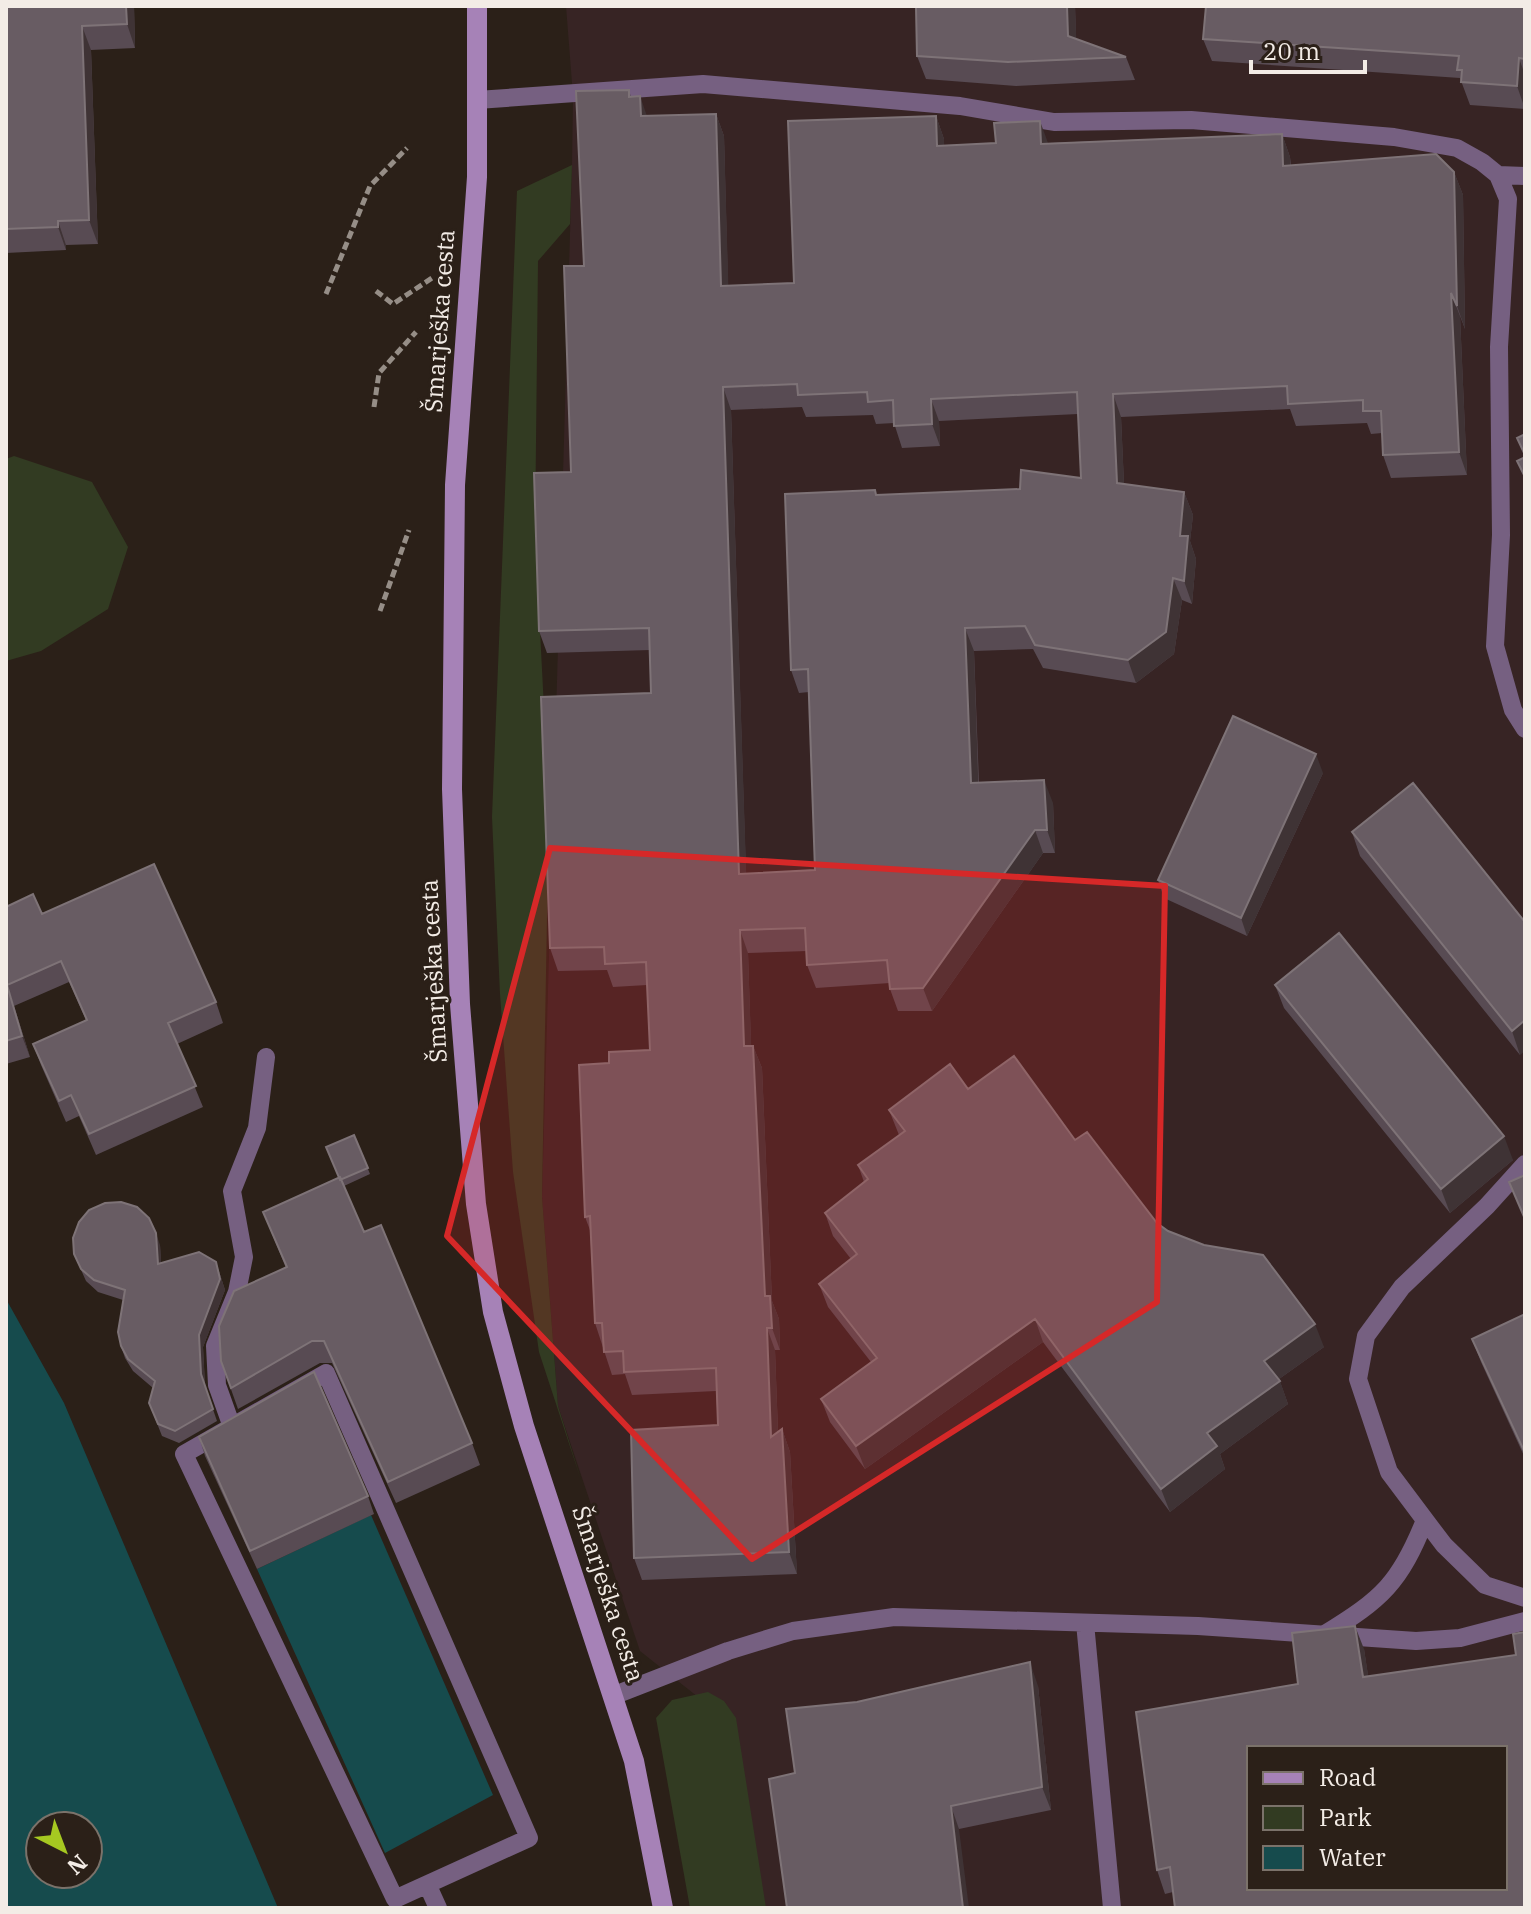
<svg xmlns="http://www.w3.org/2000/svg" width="1531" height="1914" font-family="'IBM Plex Serif',serif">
	<rect width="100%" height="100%" fill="#2b2018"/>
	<!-- industrial -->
	<path fill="#372424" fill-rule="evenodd" d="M566 6H1525V1908H759L727 1720 640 1651 558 1406 542 1197 572 165 573 96ZM1249 1748H1505V1888H1249Z"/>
	<!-- green -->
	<path fill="#323b22" d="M572 165 570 224 538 261 535 533 549 806 542 1197 558 1406 581 1480 539 1352 513 1172 500 994 492 817 517 191Z
		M14 456 92 482 128 547 108 609 41 651 6 661V459Z
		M708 1692 724 1701 736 1718 766 1908H690L656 1718 672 1700Z"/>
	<!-- water -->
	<path fill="#164b4d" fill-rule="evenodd" d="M6 1299 64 1403 278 1908H6ZM40 1826H88V1874H40Z
		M371 1515 493 1795 385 1853 257 1569Z"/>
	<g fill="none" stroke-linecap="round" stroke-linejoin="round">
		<!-- path -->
		<path stroke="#968e87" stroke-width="5" stroke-dasharray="8 4" stroke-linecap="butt" d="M376 291 393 304 435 276
			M326 294 370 186 407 148
			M374 407 379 373 416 332
			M380 611 409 530"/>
		<!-- lane -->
		<path stroke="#766081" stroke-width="18" d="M477 100 703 84 960 106 1054 122 1191 120 1394 137 1457 148 1482 162 1498 175 1508 199 1499 347 1501 535 1495 646 1513 710 1525 729
			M1498 175 1525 176
			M1525 1164 1487 1206 1402 1287 1366 1336 1358 1379 1389 1472 1425 1520 1444 1545 1485 1585 1525 1598
			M326 1373 529 1838 395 1899 184 1454Z
			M232 1427 217 1385 215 1346 237 1292 244 1257 232 1191 257 1128 266 1057
			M1085 1623 1112 1908
			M1325 1634C1382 1599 1400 1583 1425 1520
			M615 1695 728 1651 793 1631 894 1617 1198 1626 1416 1641 1460 1638 1525 1621
			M428 1886 438 1908"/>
		<!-- secondary -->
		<path stroke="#a682b7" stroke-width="20" d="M477 6V177L455 485 452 789 460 1004 476 1204 493 1312 524 1426 634 1761 663 1908"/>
	</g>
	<!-- wall -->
	<path fill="#584b53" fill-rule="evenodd" d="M6 6H134L135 48 91 50 98 244 66 245V250L6 253Z
		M944 6H1075L1076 39 1126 57 1135 80 1016 86 926 79 917 56Z
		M1525 6V109L1470 105 1460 78 1212 61 1203 39Z
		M629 90 631 97 647 116 716 114 724 136 728 286 794 283 936 116 944 139V145L1048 143 1282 134 1290 157 1291 165 1454 172 1463 195 1465 329 1460 316 1467 475 1391 478 1383 455 1382 433 1371 434 1367 423 1296 426 1290 409 1121 417 1124 484 1184 492 1193 515 1190 541 1196 559 1192 604 1182 600 1174 654 1136 683 1043 668 1033 649 974 651 979 783 1053 803 1055 853H1043L932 1011H898L890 989V983L816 988 807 965V951L748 953 751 1046H753L762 1068 772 1301 779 1319 780 1350H775L778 1432 782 1429 790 1452 797 1574 642 1580 634 1558 718 1425 716 1391 632 1395 625 1374 612 1375 595 1323 590 1230 585 1217 609 1063 650 1050 647 985 613 987 607 970 558 971 550 948 651 693 650 650 547 653 539 631 571 472 584 266ZM802 407 806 417 873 415 876 424 894 423 902 448 940 446 939 421 1078 414 1081 478 1020 489 877 495 791 670 799 693 809 692 815 870 746 874 731 410Z
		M1323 773 1247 936 1164 898 1158 880Z
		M1352 832 1525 922 1520 1055 1360 856Z
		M6 907 42 914 216 1002 223 1023 177 1044 203 1107 96 1155 79 1116 66 1122 41 1065 33 1044 86 1020 69 982 14 1006 30 1057 6 1064Z
		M1275 985 1513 1160 1450 1213 1284 1008Z
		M968 1089 1075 1140 1157 1223 1324 1347 1279 1379 1288 1404 1220 1454 1225 1469 1170 1512 1043 1342 865 1469 830 1422 821 1399 871 1362 828 1307 819 1284 851 1259 833 1236 825 1213 864 1182 858 1165 899 1135 889 1110Z
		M354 1135 370 1174 344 1186 364 1232 472 1443 480 1465 396 1503 332 1363H320L238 1409 221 1361 286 1268 263 1212 339 1177Z
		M160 1245 161 1263 216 1262 225 1290 203 1347 205 1386 217 1421 179 1443 162 1436 149 1403 153 1388 133 1371 125 1358 121 1346 123 1300 98 1292 86 1281 74 1254Z
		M1525 1314V1458L1481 1362 1472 1339Z
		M199 1437 368 1496 374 1514 257 1569 205 1456Z
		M1525 1632V1908L1173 1892 1165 1894 1157 1870 1298 1684 1364 1649 1368 1676 1516 1655Z
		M1038 1686 1051 1810 959 1829 795 1773Z"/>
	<!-- shaded-wall -->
	<path fill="#3f3335" d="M126 6H134L135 48 127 24Z
		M1067 6H1075L1077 59 1068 36Z
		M82 26 91 50 98 244 89 220Z
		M1519 58 1525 75V109L1517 86Z
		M640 96 648 119 641 116Z
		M716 114 724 136 729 308 721 286Z
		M936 116 944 139 945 168 937 146Z
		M1040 121 1048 143 1041 144Z
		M1282 134 1290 157 1292 188 1283 166Z
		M1454 172 1463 195 1465 329 1457 306Z
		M58 221 66 245V250L58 227Z
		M1451 293 1460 316 1467 475 1459 452Z
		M723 387 731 410 747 897 739 874Z
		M1113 394 1121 417 1125 506 1117 483Z
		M931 399 939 421 940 446 932 424Z
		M1184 492 1193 515 1190 541 1196 559 1192 604 1184 581 1180 536Z
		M1173 578 1182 600 1174 654 1136 683 1128 660Z
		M965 628 974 651 979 806 971 783Z
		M1316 754 1323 773 1247 936 1241 918Z
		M1044 780 1053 803 1055 853 1047 830Z
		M1035 830 1043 853 932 1011 923 988Z
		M740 930 748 953 752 1069 744 1046Z
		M7 985 14 1006 30 1057 22 1036Z
		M1525 1020V1051L1520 1055 1512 1031Z
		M753 1046 762 1068 772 1301 779 1319 780 1350 772 1328 765 1296Z
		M1504 1136 1513 1160 1450 1213 1441 1189Z
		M156 1233 160 1245 162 1276 158 1264Z
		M216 1262 225 1290 203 1347 205 1386 217 1421 201 1374 199 1335Z
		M1035 1319 1043 1342 865 1469 856 1446Z
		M1315 1324 1324 1347 1272 1384 1264 1361Z
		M767 1328 775 1350 779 1460 771 1437Z
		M1280 1381 1288 1404 1220 1454 1225 1469 1170 1512 1161 1489 1207 1433Z
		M782 1429 790 1452 797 1574 789 1552Z
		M1355 1626 1364 1649 1372 1700 1363 1677Z
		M1030 1662 1038 1686 1051 1810 1042 1787Z
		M951 1806 959 1829 969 1908H963Z"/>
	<!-- building -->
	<path fill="#685c63" stroke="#7e7377" stroke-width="2" fill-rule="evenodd" d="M6 6H126L127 24 82 26 89 220 58 221V227L6 229Z
		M944 6H1067L1068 36 1126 57 1008 62 917 56 916 7Z
		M1206 6H1525V59L1519 58 1517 86 1461 82 1462 70H1457L1459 56 1203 39Z
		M629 90V97L640 96 641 116 716 114 721 286 794 283 788 121 936 116 937 146 996 143 994 123 1040 121 1041 144 1282 134 1283 166 1436 154 1454 172 1457 306 1451 293 1459 452 1383 455 1381 411H1363V400L1288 404 1287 386 1113 394 1117 483 1184 492 1180 536H1188L1184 581 1173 578 1166 632 1128 660 1035 645 1025 626 965 628 971 783 1044 780 1047 830H1035L923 988 890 989 887 960 807 965 805 928 740 930 744 1046H753L765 1296H770L772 1328H767L771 1437 782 1429 789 1552 634 1558 631 1430 718 1425 716 1368 624 1372 623 1351 604 1352 602 1323H595L590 1216 585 1217 579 1065 609 1063V1052L650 1050 646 962 605 964 604 947 550 948 541 697 651 693 649 628 539 631 534 473 571 472 564 266H584L576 91ZM797 384 798 395 867 392 868 402 893 400 894 426 932 424 931 399 1077 392 1081 478 1021 470 1020 489 876 495 875 490 785 494 791 670 808 669 815 870 739 874 723 387Z
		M1525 434V455L1517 438Z
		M1525 457V477L1517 461Z
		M1233 716 1316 754 1241 918 1158 880Z
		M1413 783 1525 922V1020L1512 1031 1352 832Z
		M154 864 216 1002 168 1023 196 1086 89 1134 71 1095 59 1101 33 1044 87 1020 61 961 7 985 22 1036 6 1041V907L33 894 42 914Z
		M1339 933 1504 1136 1441 1189 1275 985Z
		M1014 1056 1075 1140 1087 1132 1157 1223 1168 1231 1204 1245 1263 1255 1315 1324 1264 1361 1280 1381 1207 1433 1217 1446 1161 1489 1035 1319 856 1446 821 1399 877 1358 819 1284 857 1254 825 1213 868 1179 858 1165 905 1131 889 1110 950 1064 968 1089Z
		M354 1135 368 1168 340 1180 326 1147Z
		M1525 1175V1219L1509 1182Z
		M340 1177 364 1232 381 1225 472 1443 388 1482 324 1341H312L231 1388 221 1361 219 1326 234 1291 287 1267 263 1212Z
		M121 1202 137 1207 149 1218 156 1233 158 1264 199 1252 216 1262 220 1279 199 1335 201 1374 213 1409 175 1431 158 1424 149 1403 155 1381 128 1359 121 1346 118 1332 125 1290 94 1280 81 1269 74 1254 73 1238 79 1222 89 1210 105 1203Z
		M1525 1314V1453L1472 1339Z
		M314 1372 368 1496 250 1551 199 1437Z
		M1355 1626 1363 1677 1516 1655 1513 1634 1525 1632V1908H1175L1170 1867 1157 1870 1136 1712 1298 1684 1292 1633ZM1249 1748H1505V1888H1249Z
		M1030 1662 1042 1787 951 1806 963 1908H787L769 1779 795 1773 786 1709 857 1702Z"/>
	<!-- marked area -->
	<path fill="#d62828" fill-opacity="0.2" stroke="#d62828" stroke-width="6" stroke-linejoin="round" d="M550 848 1165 886 1157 1302 752 1559 447 1236Z"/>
	<g text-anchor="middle" stroke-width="6" stroke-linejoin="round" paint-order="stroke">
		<!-- street labels -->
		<g font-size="24" fill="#f3ece6" stroke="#2b2018">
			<text transform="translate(440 321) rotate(-86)" y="8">Šmarješka cesta</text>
			<text transform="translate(434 971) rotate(-93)" y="8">Šmarješka cesta</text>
			<text transform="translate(608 1594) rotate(72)" y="8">Šmarješka cesta</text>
		</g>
	</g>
	<!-- border -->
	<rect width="1531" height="1914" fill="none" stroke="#f3ece6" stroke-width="16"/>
	<!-- legend -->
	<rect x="1247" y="1746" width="260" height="144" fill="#2b2018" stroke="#7b726a" stroke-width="2"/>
	<rect x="1263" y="1772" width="40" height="12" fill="#a682b7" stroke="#7b726a" stroke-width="2"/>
	<text x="1319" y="1786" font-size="24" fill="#f3ece6">Road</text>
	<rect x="1263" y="1806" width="40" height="24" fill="#323b22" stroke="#7b726a" stroke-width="2"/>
	<text x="1319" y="1826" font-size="24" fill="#f3ece6">Park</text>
	<rect x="1263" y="1846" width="40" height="24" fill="#164b4d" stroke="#7b726a" stroke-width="2"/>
	<text x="1319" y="1866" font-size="24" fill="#f3ece6">Water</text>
	<!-- north arrow -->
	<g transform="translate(64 1850) rotate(138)"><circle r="38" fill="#2b2018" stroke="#7b726a" stroke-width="2"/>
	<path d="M0-6L14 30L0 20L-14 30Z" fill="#a6c821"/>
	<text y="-12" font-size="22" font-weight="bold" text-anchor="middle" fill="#f3ece6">N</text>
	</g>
	<!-- scale -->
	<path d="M1251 60v12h114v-12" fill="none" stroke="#f3ece6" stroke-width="4"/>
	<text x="1263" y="60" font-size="24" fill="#f3ece6" stroke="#2b2018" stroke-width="6" paint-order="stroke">20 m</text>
</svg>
